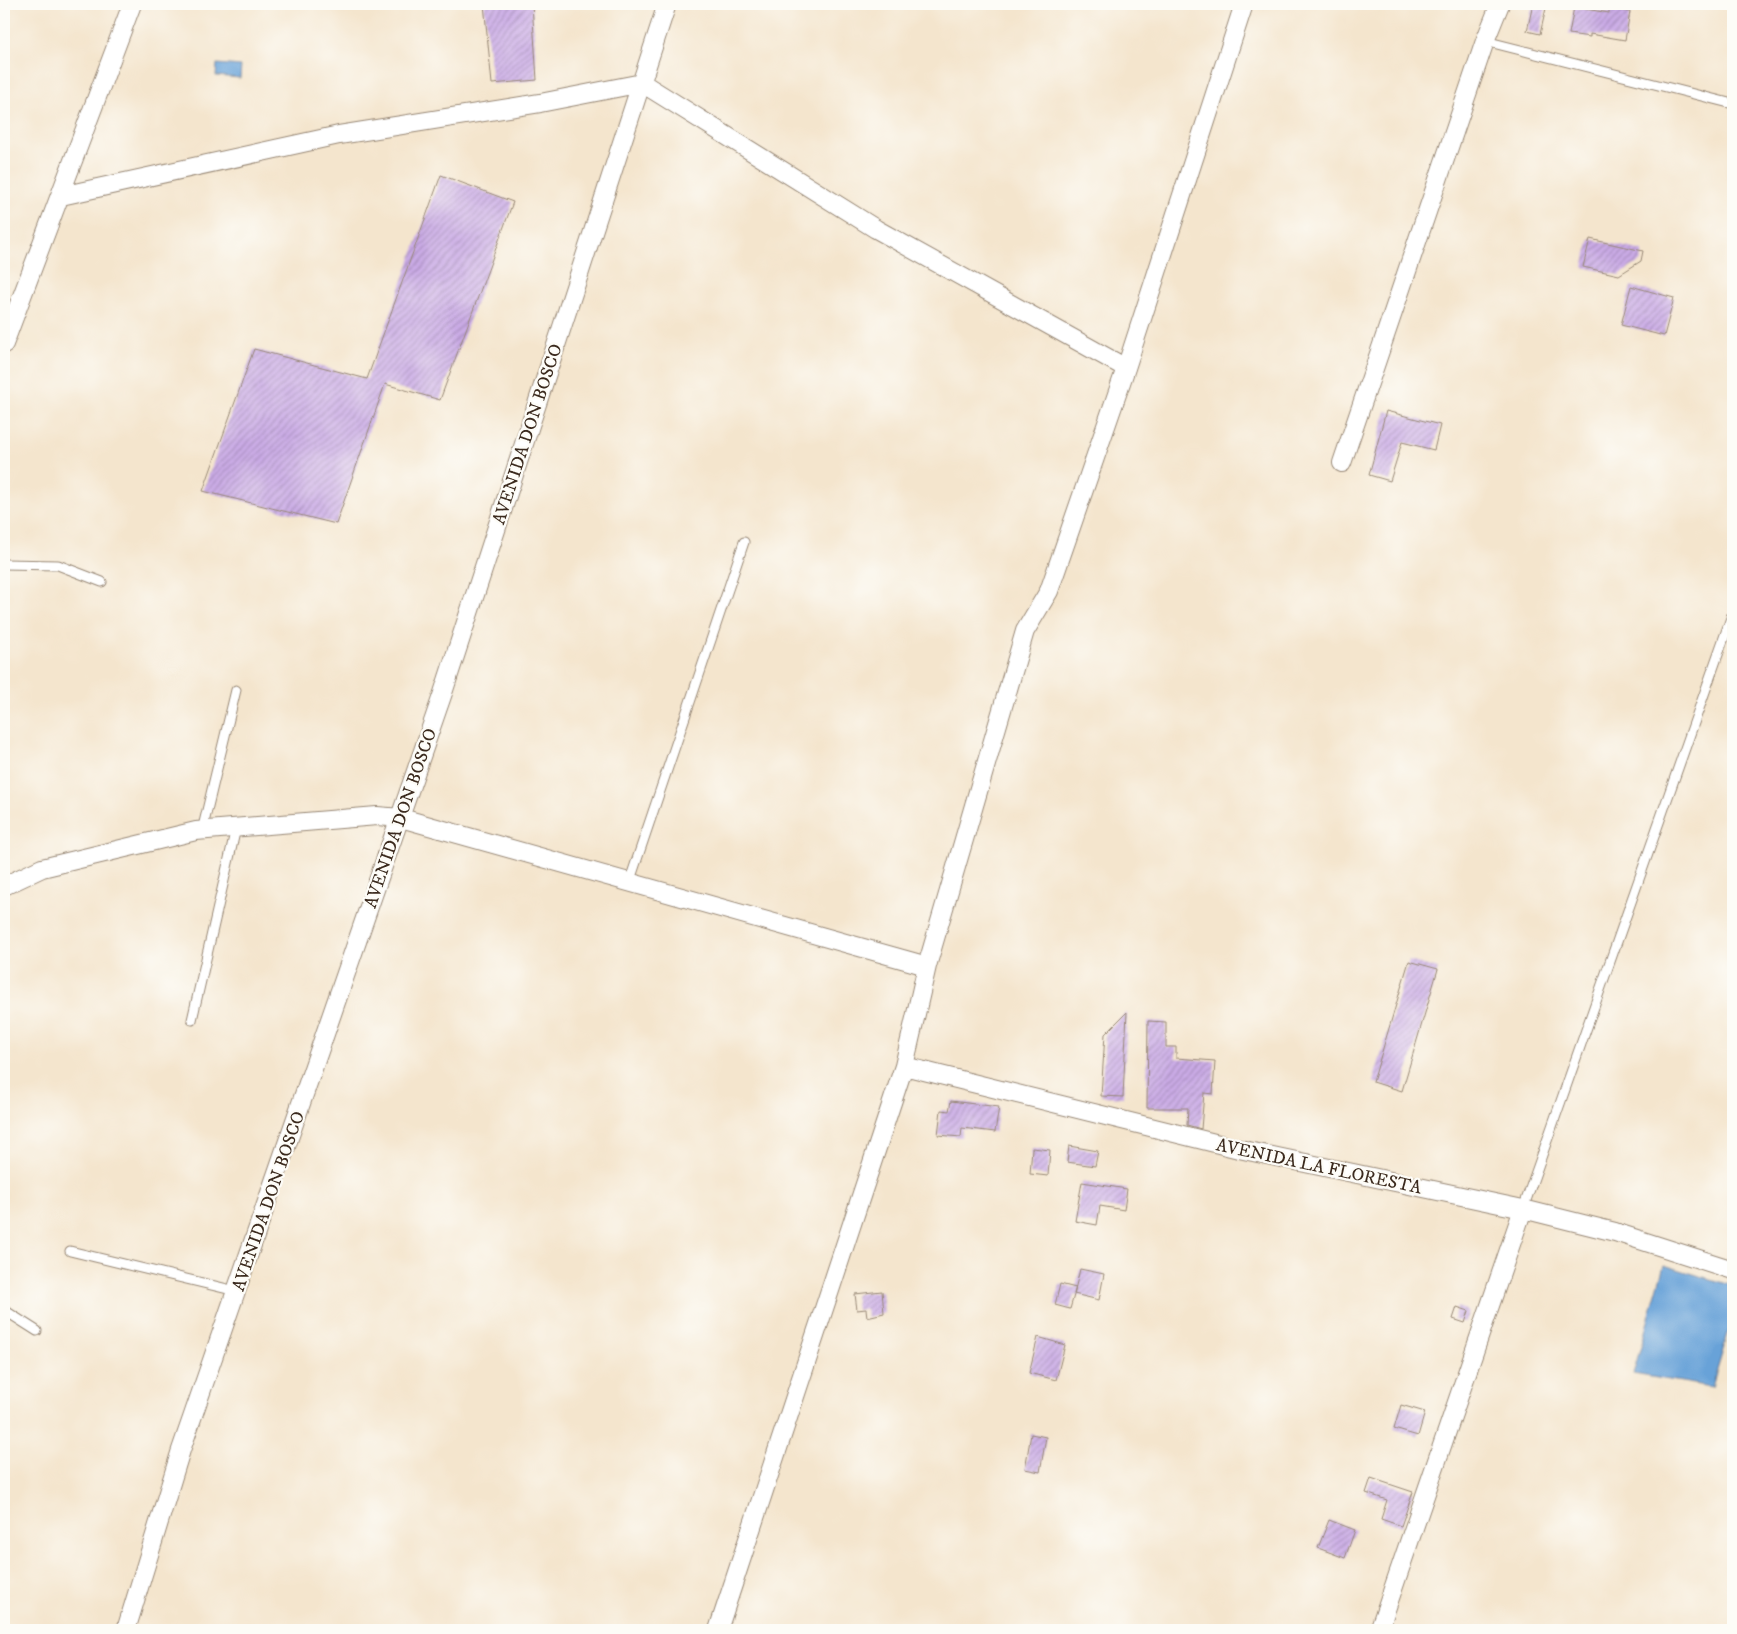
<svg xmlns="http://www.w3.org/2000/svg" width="1737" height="1634" font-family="'IM FELL DW Pica',serif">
	<defs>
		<pattern id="building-hatch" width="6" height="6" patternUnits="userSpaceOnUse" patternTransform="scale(1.25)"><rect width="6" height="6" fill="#caabe6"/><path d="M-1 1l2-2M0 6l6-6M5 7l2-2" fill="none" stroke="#a58bba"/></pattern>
	</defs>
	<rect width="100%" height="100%" fill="#fdfcf7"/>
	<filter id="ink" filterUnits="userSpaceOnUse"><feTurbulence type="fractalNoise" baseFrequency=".02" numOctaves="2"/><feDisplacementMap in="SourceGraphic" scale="10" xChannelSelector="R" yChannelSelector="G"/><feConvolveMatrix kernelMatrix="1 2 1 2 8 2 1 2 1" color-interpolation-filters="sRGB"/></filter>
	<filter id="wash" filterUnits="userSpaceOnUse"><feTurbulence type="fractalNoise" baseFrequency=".0096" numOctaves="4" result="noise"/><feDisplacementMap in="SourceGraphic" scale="20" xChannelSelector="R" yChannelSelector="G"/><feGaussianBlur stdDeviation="1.12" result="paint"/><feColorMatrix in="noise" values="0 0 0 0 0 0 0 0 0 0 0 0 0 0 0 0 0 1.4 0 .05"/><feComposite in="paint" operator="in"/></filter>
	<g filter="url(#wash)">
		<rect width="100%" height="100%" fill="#f4e5cd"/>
		<!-- water -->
		<path fill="#67a2d8" stroke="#51667b" d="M217 64 241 66 240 78 216 76Z
			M1664 1265 1733 1286V1317L1712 1387 1633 1374Z"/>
		<g id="blocks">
			<!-- building -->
			<path fill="url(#building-hatch)" d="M484 4H532L537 80 492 84Z
				M1533 4H1547L1540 34 1527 31Z
				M1574 7 1609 13V8L1630 12 1625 40 1590 34V37L1569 34Z
				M441 175 513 202 440 400 385 384 336 524 203 491 254 349 367 379Z
				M1590 239 1643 251 1641 261 1619 275 1583 267Z
				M1631 286 1674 298 1664 336 1621 325Z
				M1386 411 1440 425 1434 450 1402 442 1390 481 1369 475Z
				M1409 961 1438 969 1402 1091 1373 1082Z
				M1127 1012 1123 1097 1101 1096 1105 1034Z
				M1148 1021 1166 1022V1047H1176V1058L1215 1061 1213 1094 1204 1093 1201 1129 1187 1125 1188 1108H1147Z
				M951 1101 999 1107 995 1132 962 1128 961 1137 938 1135 941 1110 949 1111Z
				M1069 1146 1098 1151 1095 1166 1067 1162Z
				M1032 1148 1050 1150 1048 1176 1030 1174Z
				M1082 1182 1127 1189 1124 1210 1100 1206 1097 1225 1075 1221Z
				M1080 1269 1104 1274 1099 1300 1074 1294Z
				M1060 1284 1076 1288 1070 1309 1055 1305Z
				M882 1291 884 1313 867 1317 866 1309 857 1310 855 1294Z
				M1457 1307 1469 1311 1465 1323 1453 1319Z
				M1038 1337 1065 1345 1056 1380 1029 1373Z
				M1401 1405 1425 1412 1418 1436 1394 1429Z
				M1031 1434 1046 1437 1040 1472 1025 1469Z
				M1371 1478 1413 1492 1401 1526 1381 1519 1387 1500 1366 1493Z
				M1329 1520 1355 1530 1345 1558 1318 1548Z"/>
		</g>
	</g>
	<g filter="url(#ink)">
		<use href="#blocks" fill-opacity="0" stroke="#988876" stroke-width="1"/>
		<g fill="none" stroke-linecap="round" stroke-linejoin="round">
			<!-- lane casing -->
			<g stroke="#988876" stroke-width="11">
				<path id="lane" d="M1485 41 1733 104
					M4 564 58 565 102 582
					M202 831 236 690
					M629 883 744 542
					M192 1020 236 828
					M1523 1209 1733 612
					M70 1251 236 1291
					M4 1310 37 1331"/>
			</g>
			<!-- street casing -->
			<g stroke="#988876" stroke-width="20">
				<path id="street" d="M61 196 339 135 540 103 642 83 876 229 1126 368
					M4 344 132 4
					M1342 463 1485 41 1500 4
					M4 886 42 868 196 831 377 816 401 818 927 966
					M904 1066 1239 1149 1523 1209 1615 1232 1733 1270
					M126 1630 181 1450 443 693 667 4
					M718 1630 904 1066 927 966 1025 631 1049 591 1126 368 1244 4
					M1379 1630 1523 1209"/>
			</g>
			<!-- lane -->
			<use href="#lane" stroke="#fff" stroke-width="9"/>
			<!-- street -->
			<use href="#street" stroke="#fff" stroke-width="18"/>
		</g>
	</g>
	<g text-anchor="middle" stroke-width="4.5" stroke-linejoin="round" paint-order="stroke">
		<!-- street labels -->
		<g font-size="18" fill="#3b2a1e" stroke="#fdfcf7">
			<text transform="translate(527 434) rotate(-72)" y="6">AVENIDA DON BOSCO</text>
			<text transform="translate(400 818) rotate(-71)" y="6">AVENIDA DON BOSCO</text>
			<text transform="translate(1319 1166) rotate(12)" y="6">AVENIDA LA FLORESTA</text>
			<text transform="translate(268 1201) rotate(-71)" y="6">AVENIDA DON BOSCO</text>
		</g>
	</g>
	<!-- margin -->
	<rect width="1737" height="1634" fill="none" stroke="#fdfcf7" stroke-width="20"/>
</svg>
